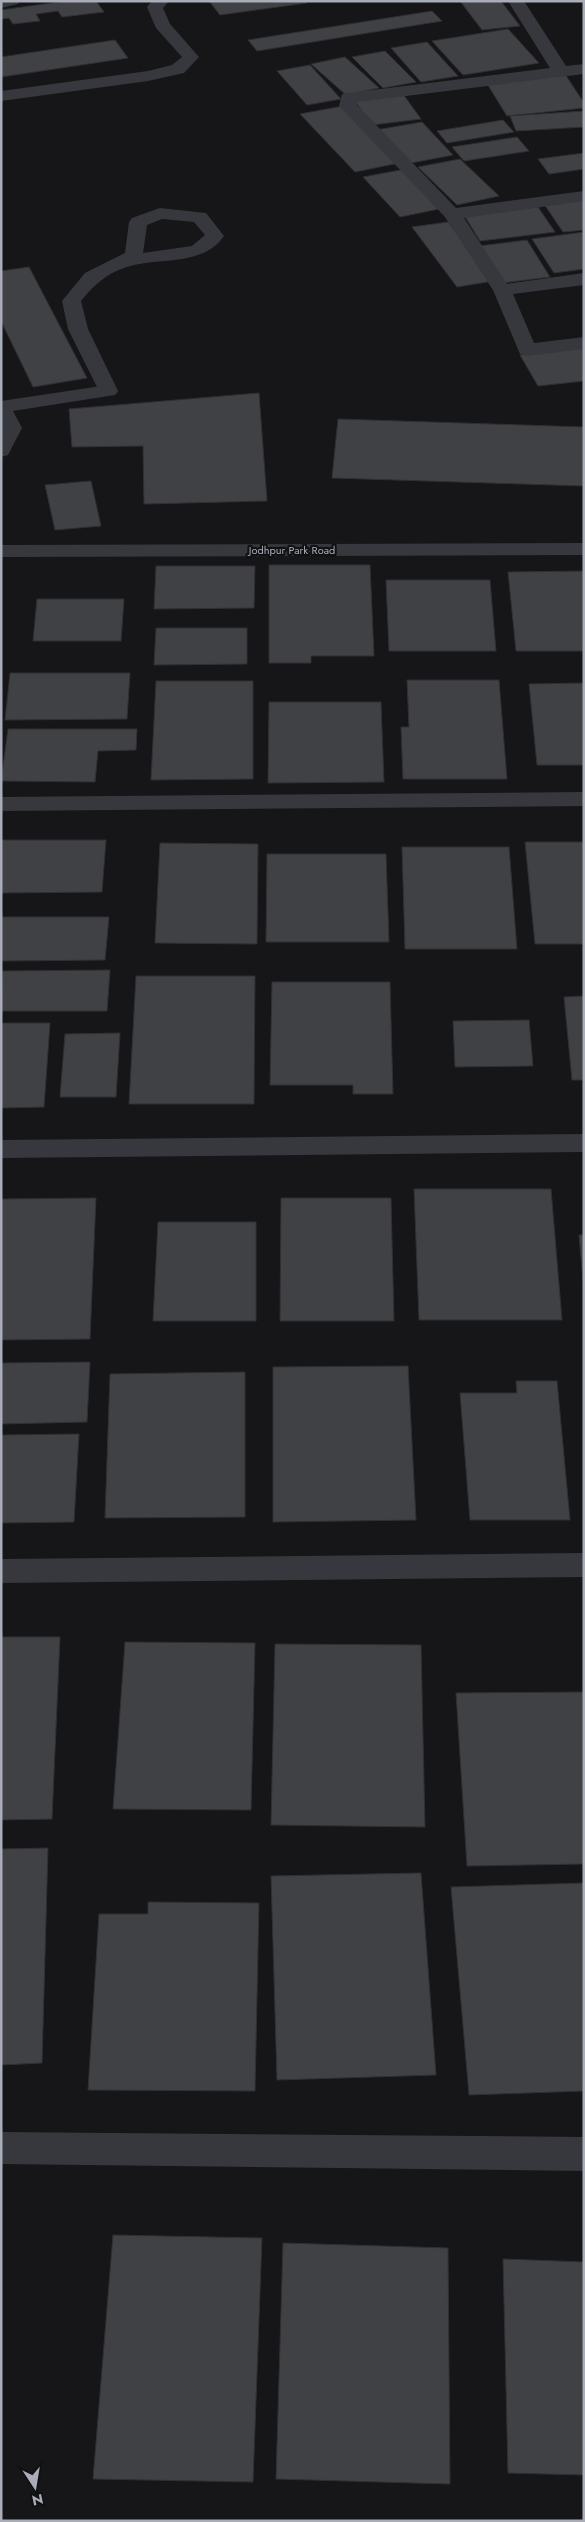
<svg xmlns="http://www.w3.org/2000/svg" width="585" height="2522" font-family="Jost,sans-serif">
	<rect width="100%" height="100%" fill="#161618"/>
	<!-- building -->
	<path fill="#404145" stroke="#303034" d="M66 1H96L104 12 62 17 58 11 36 14 40 21 13 24 9 18 1 19V10Z
		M209 1H306L307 3 220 15Z
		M460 1H501L520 26 482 30Z
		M432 11 442 21 257 51 248 40Z
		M508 29 539 63 463 75 432 41Z
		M115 40 128 58 1 77V57Z
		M427 42 458 76 421 82 391 48Z
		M385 51 416 82 383 88 352 57Z
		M345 57 379 88 346 95 311 64Z
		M310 65 341 99 307 105 277 71Z
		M565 74 584 103V108L507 116 486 82Z
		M403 94 421 119 372 125 355 101Z
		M343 106 399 163 355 172 300 114Z
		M584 111V127L516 131 510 116Z
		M503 120 514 132 447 143 437 131Z
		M422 122 453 155 406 164 376 130Z
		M517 137 529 151 464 161 452 147Z
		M584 153V169L549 174 538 159Z
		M460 159 499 196 457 205 418 167Z
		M406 169 444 208 400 217 363 177Z
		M584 199V230L563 232 544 204Z
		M538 207 555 232 480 241 464 215Z
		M448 222 493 281 457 287 412 227Z
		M584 232V269L554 273 532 239Z
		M527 240 550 277 502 283 479 246Z
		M29 267 87 378 33 387 1 321V271Z
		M584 348V381L538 386 520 355Z
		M259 393 267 501 144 504 143 446 72 447 69 409Z
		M338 419 584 427V486L332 478Z
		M91 481 101 526 55 530 45 485Z
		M269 565H370L374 656H311V663H269Z
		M156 566H255L254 608 154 609Z
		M584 571V651H516L508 572Z
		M386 580H490L496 651H389Z
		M37 599H124L121 641H33Z
		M156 628H247V664L154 665Z
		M10 673H130L127 719 5 720Z
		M407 680H499L507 779H403L401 727H409Z
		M156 681H253V779L151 780Z
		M584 683V765H537L529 684Z
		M269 702H381L384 782 268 783Z
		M8 729H137L136 750 98 751 95 782 1 781Z
		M1 840H106L102 892 1 893Z
		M525 842H584V944H535Z
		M160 843 258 844 257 944 155 943Z
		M402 847H509L517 949H405Z
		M267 854H386L389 942H266Z
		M1 917H109L105 960 1 961Z
		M110 970 107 1011H1L2 971Z
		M136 976H255L254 1104H129Z
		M272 982H390L393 1094H353V1085H270Z
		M584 996V1080H572L564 997Z
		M529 1020 533 1066 455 1067 453 1021Z
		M1 1023H50L44 1107 1 1108Z
		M120 1033 116 1097H60L65 1034Z
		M414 1189H551L562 1320H419Z
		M96 1198 90 1339 1 1340V1199Z
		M281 1198H391L394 1321H280Z
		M158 1222H256V1321H153Z
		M579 1235H584V1292Z
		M90 1362 87 1422 1 1424V1363Z
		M408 1366 416 1520 273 1522V1367Z
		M245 1372V1517L105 1518 110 1374Z
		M516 1381H557L570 1520H470L460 1393H517Z
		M79 1434 74 1522 1 1523V1435Z
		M1 1637H60L52 1819 1 1820Z
		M125 1642 255 1643 251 1810 113 1809Z
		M275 1644 421 1645 425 1827 271 1825Z
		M584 1692V1864L467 1866 456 1693Z
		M48 1848 42 2063 1 2065V1849Z
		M421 1873 436 2075 277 2080 271 1876Z
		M584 1883V2091L469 2095 451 1887Z
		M148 1902 259 1903 255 2091 88 2090 99 1914H148Z
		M113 2235 262 2238 253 2482 93 2479Z
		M283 2243 448 2248 450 2484 276 2479Z
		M503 2259 584 2262V2475L508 2473Z"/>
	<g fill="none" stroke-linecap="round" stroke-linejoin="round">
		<!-- lane -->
		<path fill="#37383d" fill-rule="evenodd" d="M1 1H20L18 4 1 8Z
			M152 1H169L163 8 170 24 199 57 184 73 148 81 1 101V91L148 71 172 65 182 57 156 28 147 7Z
			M160 208 206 213 224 236C204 265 165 258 134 265 111 270 95 283 81 301L88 329 118 391 115 395H101L68 329 62 301 85 273 125 253 129 222 132 218ZM162 219 194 222 205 235 192 246 143 253 147 225Z"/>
		<!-- street -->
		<path fill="#37383d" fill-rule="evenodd" d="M508 1H524L566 66 584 64V74L357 102V105L456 208 584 191V201L464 218 507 284 584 273V285L513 294 534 343 584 337V349L527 356 520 354 493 290 445 217 339 106 342 94 348 93 550 68Z
			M108 385 115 387 118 391 115 395 13 411 22 428 8 455 1 457V401Z
			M584 543V555L1 557V545Z
			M584 792V806L1 811V797Z
			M584 1134V1152L1 1158V1140Z
			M584 1553V1577L1 1583V1559Z
			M1 2132 584 2137V2171L1 2164Z"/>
	</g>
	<g text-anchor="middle" stroke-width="4.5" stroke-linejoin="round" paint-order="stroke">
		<!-- far-street labels -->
		<g font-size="11" fill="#a8adb8" stroke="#111113">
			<text x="292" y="554">Jodhpur Park Road</text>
		</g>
	</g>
	<!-- border -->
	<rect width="585" height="2522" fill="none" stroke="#a8adb8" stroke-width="5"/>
	<!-- north arrow -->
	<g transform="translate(35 2487) rotate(168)" stroke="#111113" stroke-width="4" paint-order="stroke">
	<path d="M0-4L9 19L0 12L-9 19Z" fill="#a8adb8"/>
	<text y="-8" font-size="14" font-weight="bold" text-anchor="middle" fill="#a8adb8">N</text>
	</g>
</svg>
